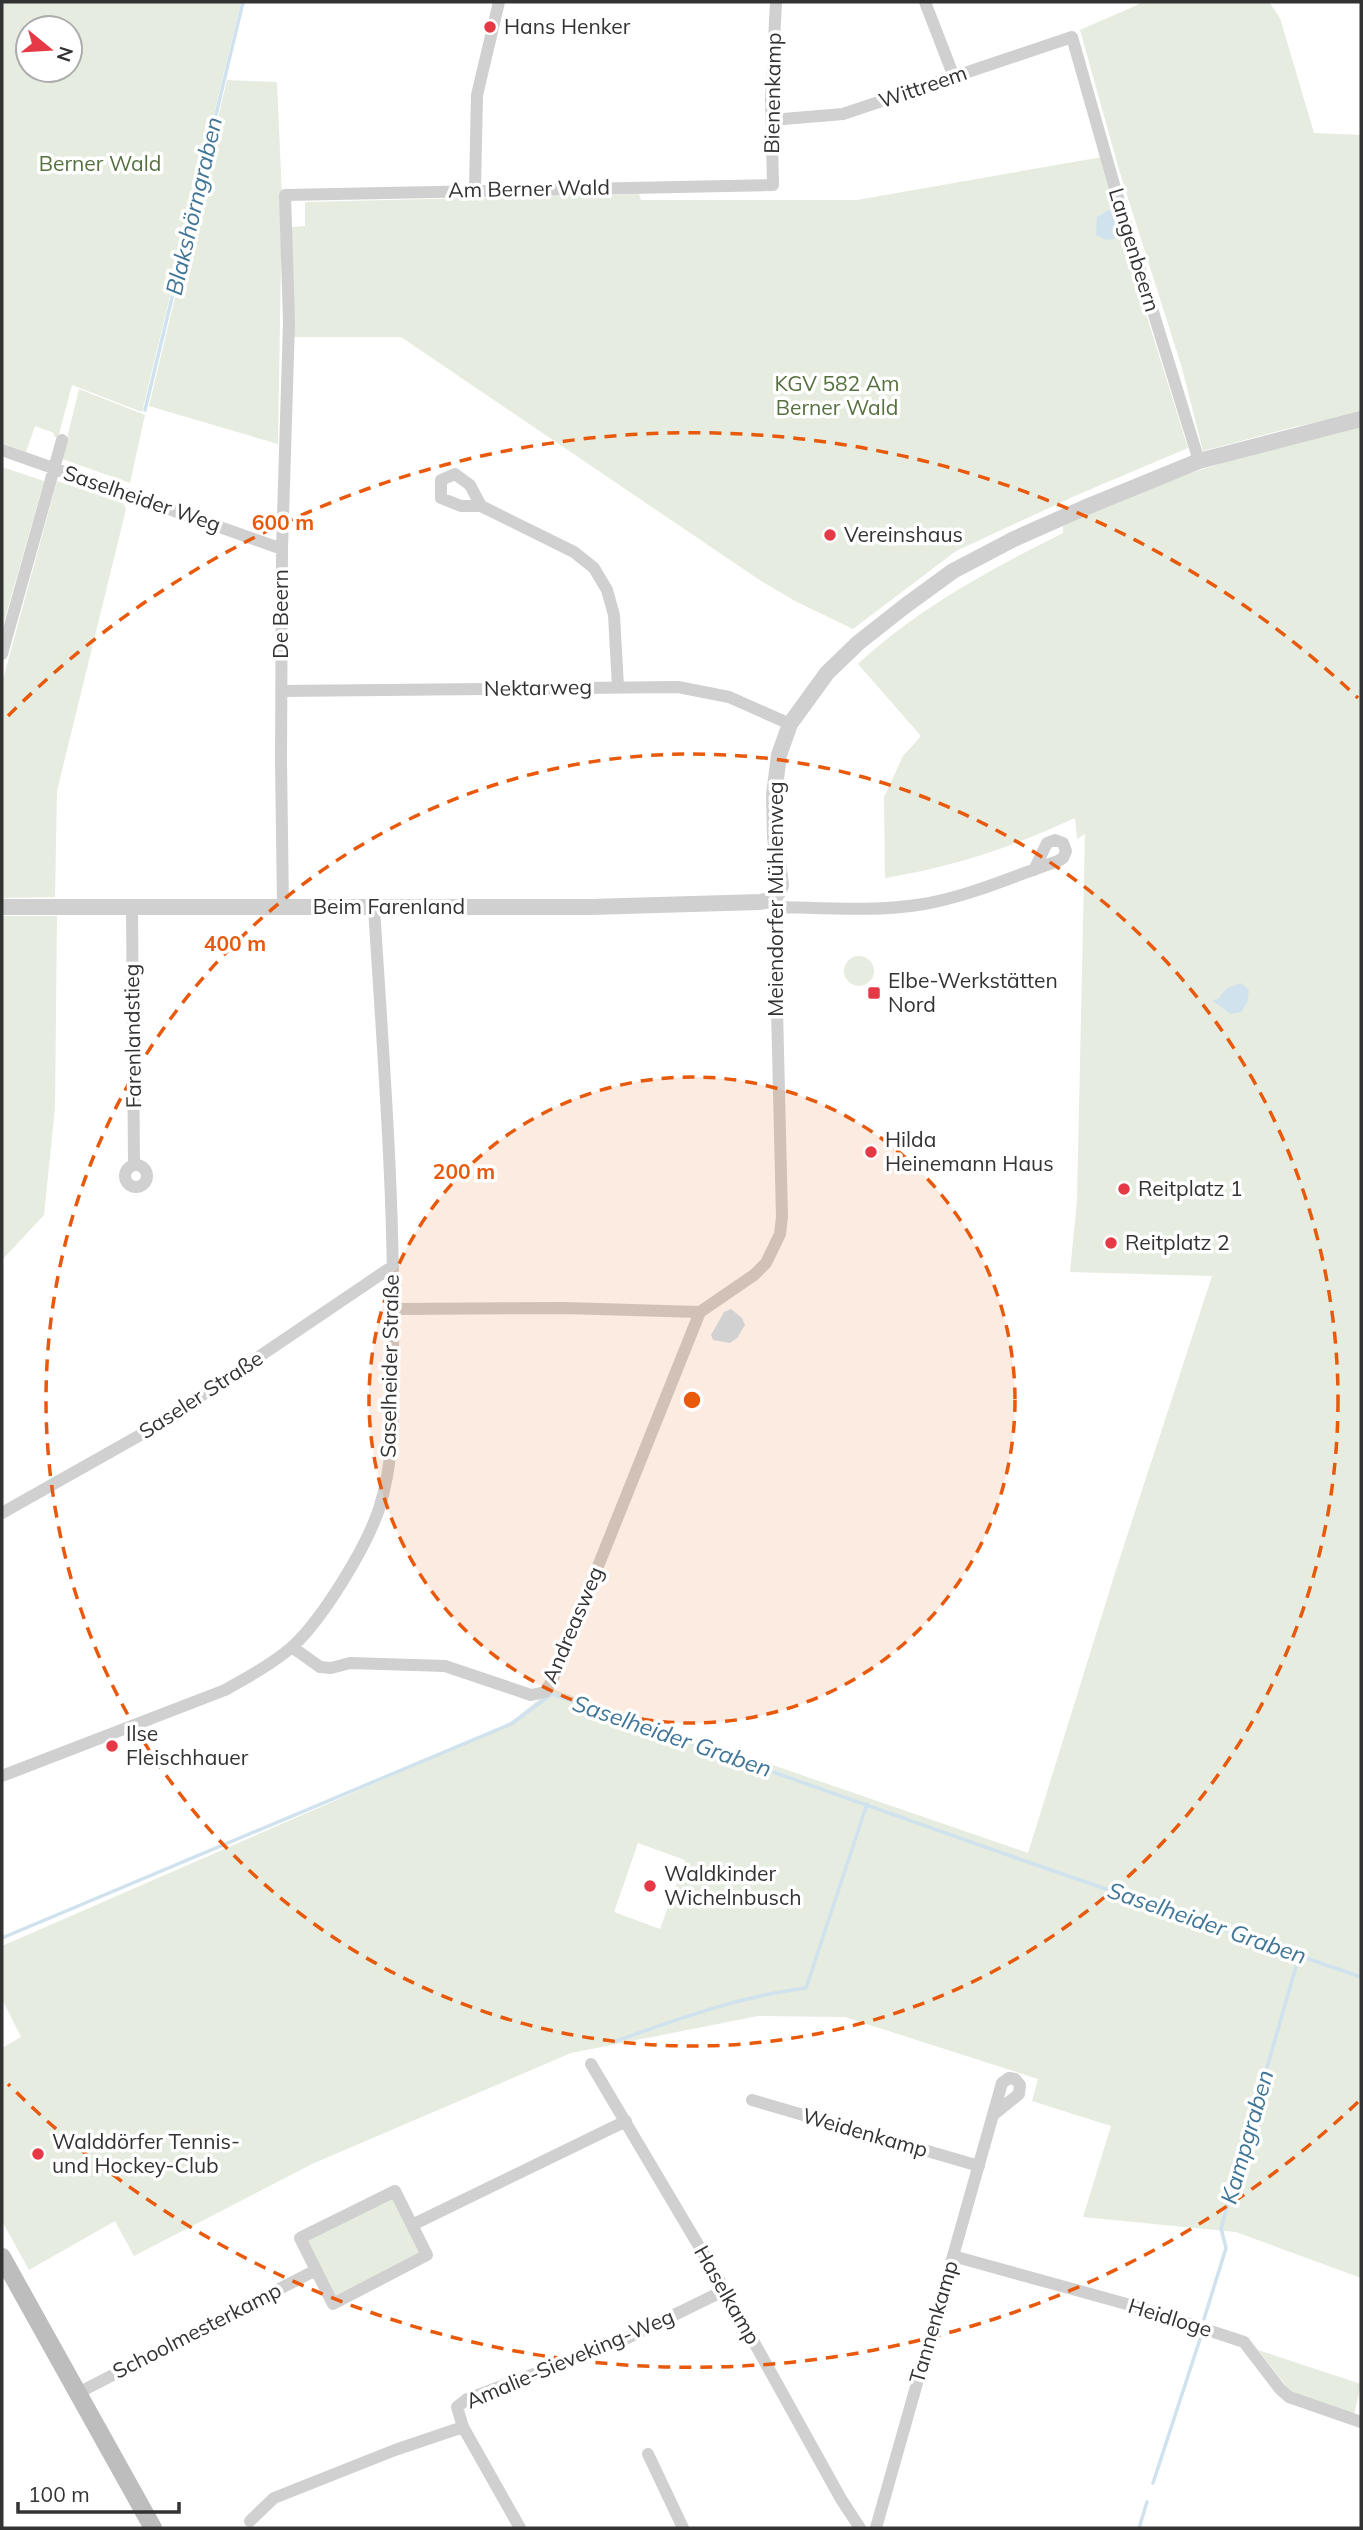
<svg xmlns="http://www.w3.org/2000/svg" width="1363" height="2530" font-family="Mulish,sans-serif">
	<rect width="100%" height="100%" fill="#fff"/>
	<!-- green -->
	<path fill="#e6ecdf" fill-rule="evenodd" d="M2 2H241L142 412 72 385 58 438 54 436V433L35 426 26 452 2 443ZM28 28H70V70H28Z
		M1144 2H1269L1280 18 1314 133 1361 135V413L1294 427 1203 451 1182 368 1120 173 1080 30Z
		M227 80 277 82 282 197 278 444 149 406Z
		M1102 157 1142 301 1188 448 1077 495 956 551 853 629 795 601 761 581 401 337H292V227L305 226V202L639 194 641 200H857Z
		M79 389 145 415 130 483 62 459Z
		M1361 425V2278L1236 2232 1083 2217 1111 2126 1032 2101 1038 2079 845 2017 758 2016 571 2053 312 2164 134 2256 115 2221 29 2270 2 2221V2048L21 2037 2 1999V1946L474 1740 511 1722 552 1689 1028 1853 1115 1573 1212 1276 1070 1272 1077 1201 1085 834 1077 839 1075 818C1010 848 956 866 885 878L884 797 903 756 921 736 858 664C919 608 989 570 1063 533V525L1176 478 1278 445ZM638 1843 685 1860 660 1929 614 1912Z
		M2 467 44 481 2 629Z
		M57 481 123 503 126 509 57 791 55 897 2 898V683Z
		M2 916H57L55 1108 44 1215 2 1260Z
		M844 971a15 15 0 1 1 30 0a15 15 0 1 1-30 0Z
		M394 2193 425 2255 334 2301 304 2239Z
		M1258 2350 1361 2384 1354 2415 1294 2396Z"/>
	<!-- water -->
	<path fill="#cfe2ee" d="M1109 210C1118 214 1122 229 1119 238L1106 240 1096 235 1097 217Z
		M1241 983 1249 990 1247 1003 1241 1012 1230 1014 1212 1000 1218 999 1227 988Z
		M731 1309 742 1318 745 1325 737 1338 730 1343 713 1340 711 1335 724 1312Z"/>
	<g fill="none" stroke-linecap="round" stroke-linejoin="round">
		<!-- stream -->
		<path stroke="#cfe2ee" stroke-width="3.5" d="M145 410 243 2
			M2 1938 511 1724 552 1694 1025 1861 1361 1977
			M613 2042C676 2020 740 1996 806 1988L867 1804
			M1204 2319 1226 2248 1221 2228 1299 1956
			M1153 2483 1201 2336
			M1139 2528 1147 2502"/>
		<!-- minor -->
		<path stroke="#d0d0d0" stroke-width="12" d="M925 2 954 77
			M771 120 843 114 1072 37 1115 188 1199 461
			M475 189 477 95 499 2
			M2 450 282 549
			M481 506 470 485 455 474 441 480V498L461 506H481L574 552 594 568 607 590 614 615 618 687
			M2 654 62 440
			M281 691 678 687 729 697 790 724
			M132 907 134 1165
			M283 907 281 761 282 549 289 322 285 195 773 185 771 99 776 2
			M778 907C826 908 876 912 924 904 970 896 1014 876 1058 861L1063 858 1066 851 1063 843 1055 840 1047 843 1034 870
			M125 1176a11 11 0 1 1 22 0a11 11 0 1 1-22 0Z
			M394 1309 564 1308 700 1312 754 1275 766 1263 780 1234 782 1217 777 1009 778 907 776 897
			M2 1513 158 1425 393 1266
			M292 1647 320 1667 331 1668 350 1663 445 1666 531 1695 545 1692 552 1681 700 1312
			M2 1776 225 1690C248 1677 272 1664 292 1647 322 1620 366 1548 379 1509 396 1456 393 1401 393 1346 395 1200 383 1053 374 907
			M591 2064 725 2290 841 2499 860 2528
			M752 2100 979 2166
			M395 2191 427 2255 333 2304 300 2238Z
			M412 2225 626 2121
			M953 2256 1141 2308 1244 2342 1280 2389 1289 2397 1361 2422
			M78 2393 316 2270
			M463 2427 520 2528
			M648 2454 683 2528
			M250 2521 274 2498 395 2450 463 2427 457 2407 467 2399 617 2343 725 2290
			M876 2528 1002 2083 1009 2078 1015 2079 1020 2085 1019 2094 993 2115"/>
		<!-- tertiary -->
		<path stroke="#d0d0d0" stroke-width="16" d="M2 907H590L760 902C771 900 778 897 781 885L775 837 774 795 779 755 790 724 827 673 858 643 905 606 953 571 1014 539 1084 508 1199 461 1361 419"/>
		<!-- secondary -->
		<path stroke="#bdbdbd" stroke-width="18" d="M2 2257 153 2528"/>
	</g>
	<!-- distance rings -->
	<circle cx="692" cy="1400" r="323" fill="#e8590c" fill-opacity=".12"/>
	<g fill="none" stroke="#e8590c" stroke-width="3.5" stroke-dasharray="12 9">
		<circle cx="692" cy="1400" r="323"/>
		<circle cx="692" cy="1400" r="646"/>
		<path d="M1358 2102A968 968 0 0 1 8 2084M8 716A968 968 0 0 1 1358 698"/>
	</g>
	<!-- markers -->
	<g fill="#e63946" stroke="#fff" stroke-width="2.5">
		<circle cx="490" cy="27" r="7"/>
		<circle cx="830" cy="535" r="7"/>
		<rect x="867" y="986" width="14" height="14" rx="3.5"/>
		<circle cx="871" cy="1152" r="7"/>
		<circle cx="1124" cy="1189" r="7"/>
		<circle cx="1111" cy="1243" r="7"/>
		<circle cx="112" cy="1746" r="7"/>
		<circle cx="650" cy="1886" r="7"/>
		<circle cx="38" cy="2154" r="7"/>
	</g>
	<g text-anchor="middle" stroke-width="7" stroke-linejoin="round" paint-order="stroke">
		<!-- poi labels -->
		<g font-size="21" fill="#333" stroke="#fff" text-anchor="start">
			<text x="504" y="34">Hans Henker</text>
			<text x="844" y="542">Vereinshaus</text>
			<text x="888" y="988">Elbe-Werkstätten<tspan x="888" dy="24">Nord</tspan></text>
			<text x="885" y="1147">Hilda<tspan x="885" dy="24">Heinemann Haus</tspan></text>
			<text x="1138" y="1196">Reitplatz 1</text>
			<text x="1125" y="1250">Reitplatz 2</text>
			<text x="126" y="1741">Ilse<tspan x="126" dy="24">Fleischhauer</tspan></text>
			<text x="664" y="1881">Waldkinder<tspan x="664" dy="24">Wichelnbusch</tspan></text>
			<text x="52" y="2149">Walddörfer Tennis-<tspan x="52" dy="24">und Hockey-Club</tspan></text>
		</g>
		<!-- street labels -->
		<g font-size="21" fill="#333" stroke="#fff">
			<text transform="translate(923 87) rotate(-19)" y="7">Wittreem</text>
			<text transform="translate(773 93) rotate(-89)" y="7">Bienenkamp</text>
			<text transform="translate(529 189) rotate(-1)" y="7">Am Berner Wald</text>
			<text transform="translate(1134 250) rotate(73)" y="7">Langenbeern</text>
			<text transform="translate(142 499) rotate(19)" y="7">Saselheider Weg</text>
			<text transform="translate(281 614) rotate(-90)" y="7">De Beern</text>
			<text transform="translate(538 688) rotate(-1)" y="7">Nektarweg</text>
			<text transform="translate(776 899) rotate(-90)" y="7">Meiendorfer Mühlenweg</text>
			<text x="389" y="914">Beim Farenland</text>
			<text transform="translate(133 1036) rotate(-91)" y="7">Farenlandstieg</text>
			<text transform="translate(390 1366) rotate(-89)" y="7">Saselheider Straße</text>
			<text transform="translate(201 1395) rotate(-33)" y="7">Saseler Straße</text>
			<text transform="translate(573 1625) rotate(-67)" y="7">Andreasweg</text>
			<text transform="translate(865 2133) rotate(16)" y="7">Weidenkamp</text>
			<text transform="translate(727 2295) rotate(60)" y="7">Haselkamp</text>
			<text transform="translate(1170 2318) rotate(17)" y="7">Heidloge</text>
			<text transform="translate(934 2322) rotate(-74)" y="7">Tannenkamp</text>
			<text transform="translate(197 2331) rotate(-27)" y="7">Schoolmesterkamp</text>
			<text transform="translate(570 2359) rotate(-23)" y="7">Amalie-Sieveking-Weg</text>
		</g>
		<!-- park labels -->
		<g font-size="21" fill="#56703f" stroke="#fff">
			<text x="100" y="171">Berner Wald</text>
			<text x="837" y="391">KGV 582 Am<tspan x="837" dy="24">Berner Wald</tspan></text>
		</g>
		<!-- water labels -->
		<g font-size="23" font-style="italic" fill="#3f7597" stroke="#fff">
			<text transform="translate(194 206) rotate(-77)" y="8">Blakshörngraben</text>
			<text transform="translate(672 1736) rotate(19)" y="8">Saselheider Graben</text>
			<text transform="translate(1207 1923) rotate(19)" y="8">Saselheider Graben</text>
			<text transform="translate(1247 2137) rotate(-74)" y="8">Kampgraben</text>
		</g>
	</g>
	<circle cx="692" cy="1400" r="10" fill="#e8590c" stroke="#fff" stroke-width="3.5"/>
	<g font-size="21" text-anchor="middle" font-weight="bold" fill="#e8590c" stroke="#fff" stroke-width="7" stroke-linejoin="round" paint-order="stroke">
		<text x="283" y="530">600 m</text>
		<text x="235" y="951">400 m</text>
		<text x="464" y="1179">200 m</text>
	</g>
	<!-- border -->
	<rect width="1363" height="2530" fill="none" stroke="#333333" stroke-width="7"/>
	<!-- north arrow -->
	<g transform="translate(49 49) rotate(108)"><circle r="33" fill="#ffffff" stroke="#adadad" stroke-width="2"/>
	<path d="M0-5L12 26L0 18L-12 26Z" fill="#e63946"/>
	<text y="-10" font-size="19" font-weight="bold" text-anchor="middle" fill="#333333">N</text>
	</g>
	<!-- scale -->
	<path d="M18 2502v10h161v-10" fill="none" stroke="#333333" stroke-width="3.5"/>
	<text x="28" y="2502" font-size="21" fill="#333333" stroke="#ffffff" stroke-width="5" paint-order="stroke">100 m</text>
</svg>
